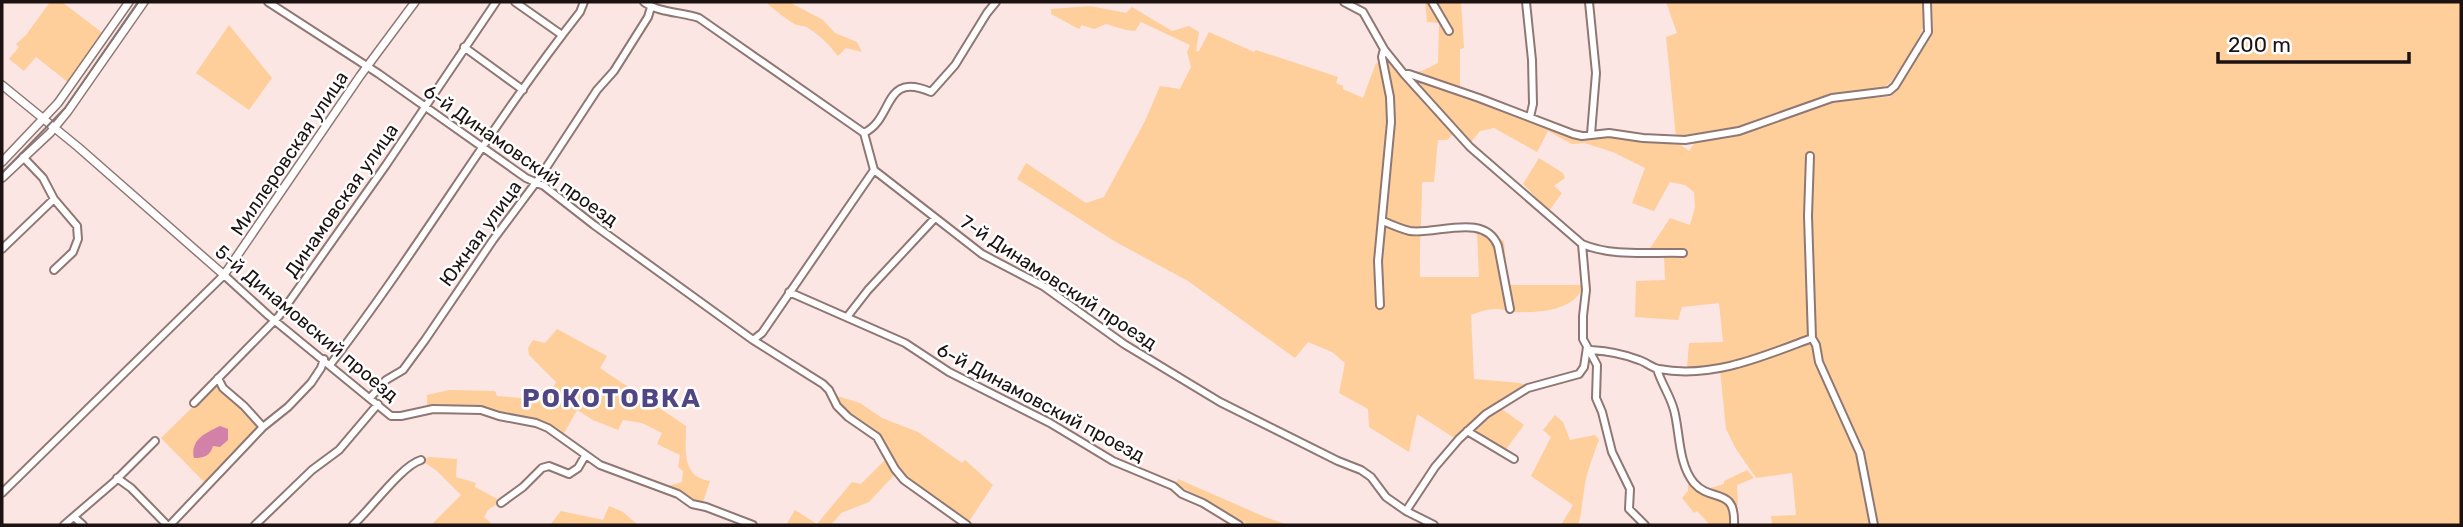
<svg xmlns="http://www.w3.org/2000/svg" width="2463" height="527" font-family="Rubik,sans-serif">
	<rect width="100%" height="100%" fill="#fce6e3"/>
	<!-- green -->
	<path fill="#fece9b" d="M50 2H62L104 34 69 83 36 57 24 71 9 59 19 47 16 44 26 35Z
		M766 2H789L823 20 835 33 857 42 862 52 846 48 838 56C830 46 820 35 808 28 803 25 803 27 797 25 791 23 769 6 766 2Z
		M1425 2H1461L1464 48 1460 49V90L1410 72 1422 71 1438 63 1439 23 1427 22Z
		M1666 2H1923V28L1914 47 1891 82 1881 89 1831 95 1738 128 1676 137 1666 37 1677 33Z
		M1932 2H2461V525H1772L1771 516 1796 515 1792 473 1756 478 1736 449 1726 429 1720 370 1749 364 1687 368 1689 343 1723 342 1719 303 1682 307 1678 320 1635 317 1636 281 1665 280 1664 255H1650L1649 250 1670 218 1690 225 1695 207 1694 192 1685 185 1670 182 1654 211 1632 203 1645 168 1613 152 1584 143 1572 144 1548 131 1537 152 1494 128 1480 131 1471 142 1410 79 1478 100 1578 138 1608 135 1668 142 1681 145 1689 151 1695 142 1833 100 1890 97 1898 89 1933 33Z
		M1090 6 1126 13 1132 7 1172 31 1189 26 1199 32 1196 51H1199L1209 32 1254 52 1256 50 1338 77 1336 83 1343 86V89L1363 98 1376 63 1381 64 1385 57 1453 134 1447 140H1438L1434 182H1422C1422 215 1419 245 1420 277H1479L1477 232 1494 236 1504 241 1508 285H1583C1577 311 1537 313 1515 312 1509 312 1504 309 1499 309 1488 309 1481 311 1471 315L1474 379 1520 383 1525 385 1486 411 1456 439 1417 414 1409 452 1369 427 1368 409 1339 393 1345 363 1332 352 1308 342 1295 358 1188 281 1114 241 1017 179 1026 163 1086 203 1104 197 1145 121 1160 86 1180 89 1191 67 1187 52 1190 45 1141 22 1135 31 1126 30 1106 24 1094 29 1082 25 1079 29 1051 14V9Z
		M229 25 272 78 249 110 196 73Z
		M1539 158 1563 173 1565 178 1554 186 1562 193 1549 211 1523 184Z
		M557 329 607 356 600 368 686 426C686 450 681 477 710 481L703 502 706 505H699L665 487 682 482 683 471 678 467 680 455 657 444 662 433 642 423 623 420 618 430 593 420 577 410 563 435C523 410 473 405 427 407V395L449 390 495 391 497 396 546 400 556 382 529 355 528 348 533 340 545 343Z
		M217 383 243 407 259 428 206 484 161 438Z
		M837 396 860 403 882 418 918 432 962 463 965 460 993 485 968 523 905 478 879 435 847 413 838 403Z
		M1499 407 1524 425 1501 456 1467 437 1476 425Z
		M1555 415 1563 422 1570 440 1595 435 1599 440C1593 456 1586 473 1584 491 1582 503 1582 513 1578 525H1561L1573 505 1531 476 1551 437 1543 430Z
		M430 457 457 459 456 477 476 483 475 487 501 501 488 510 484 517 491 523 489 525H431L461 495 436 470 422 461V459Z
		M887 458 895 474 869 502 841 513 831 525H786L795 510 817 524 852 482 861 484Z
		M1747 470 1754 478 1737 485 1738 505 1731 508 1732 525H1707L1708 523 1697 511 1694 513 1682 498 1688 491V484L1690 481 1707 489 1724 484V481Z
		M1178 479 1265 517 1289 525H1249L1176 484Z
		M609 506 623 512 638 525H550L561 511 603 520Z"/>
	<!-- water -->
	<path fill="#d281a9" d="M220 426 228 429V440L220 447 213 446C210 456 204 458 194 458 190 440 205 433 220 426Z"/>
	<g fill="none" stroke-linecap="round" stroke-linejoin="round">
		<!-- minor casing -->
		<g stroke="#8f7773" stroke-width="10">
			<path id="minor" d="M268 2 379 74 526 178 544 186 594 225 753 340 823 384 829 390 837 406 848 417 877 437 895 469 904 480 967 525
				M515 2 562 35
				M644 2C659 13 682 12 699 18L864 133 874 170 982 254 1043 286 1124 344 1220 402 1338 461 1361 470 1371 477 1386 497 1406 511 1434 525
				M1344 2 1363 12 1384 49 1404 74H1409L1479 98 1573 134 1582 136 1609 133 1643 138 1685 140 1739 131 1832 98 1889 91 1895 86 1928 32 1927 2
				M1432 2 1449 31
				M1526 2 1532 60 1533 104 1530 117
				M1589 2 1596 73 1591 134
				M464 47 523 90
				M1404 74 1470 147 1582 244C1613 257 1649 252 1683 253
				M864 133C895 118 882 71 931 92L955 65 987 13 996 2
				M1810 156 1808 216 1812 338 1816 345 1819 362 1860 453 1874 525
				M23 157 43 178 54 199 77 226 78 239 73 252 54 270
				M1383 221C1392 225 1401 229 1410 231 1436 235 1485 212 1498 246L1510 309
				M1582 244 1586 290 1583 316V339L1597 365 1596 398 1602 412 1612 452 1630 489 1629 509 1645 525
				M2 249 54 199
				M789 292 905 343 949 372 1050 423 1113 461 1173 486 1182 494 1203 503 1239 525
				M1380 305 1378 261 1391 122 1390 97 1382 57 1384 49
				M847 317 868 290 935 218
				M753 340 762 333 874 170
				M1591 350C1607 351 1624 354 1639 360 1646 362 1652 368 1659 369 1712 379 1764 356 1812 338
				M330 365C418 251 491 125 580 12L584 2
				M1657 369C1661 383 1670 395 1674 410 1680 432 1678 464 1694 483 1711 503 1736 486 1734 525
				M218 378 223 388 244 406 263 427
				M370 398 386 380 403 370 425 340 493 240 540 177 597 90 614 71 648 17 651 7
				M194 403 279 316 386 165 496 2
				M1467 431 1514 459
				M117 478 131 488 167 525
				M2 493 224 275 269 316 391 416H401L433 409 481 410 499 416 536 423 548 428 600 465 678 494 692 504 706 507 753 525
				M501 503 523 487 542 468 549 466 569 474 578 468 585 456
				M1406 511 1435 467 1459 439 1486 414 1528 388 1579 374 1584 367 1587 347
				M74 517 83 525
				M64 525 114 482 155 441
				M170 525 263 427 288 407 311 383 321 368 324 359
				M255 525 312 470 339 450 378 404
				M353 525C370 510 402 465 421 460"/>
		</g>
		<!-- tertiary casing -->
		<g stroke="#8f7773" stroke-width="10">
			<path id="tertiary" d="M2 85 78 147 224 275 360 76 415 2
				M2 162 58 103 129 2
				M2 178 50 133 68 111 144 2"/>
		</g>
		<!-- minor -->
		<use href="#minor" stroke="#fff" stroke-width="6"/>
		<!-- tertiary -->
		<use href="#tertiary" stroke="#fff" stroke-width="7"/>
		<!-- tram -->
		<path stroke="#857674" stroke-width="2" d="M2 173 65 108 138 2"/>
	</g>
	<g text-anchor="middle" stroke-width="5" stroke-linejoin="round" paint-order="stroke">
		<!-- street labels -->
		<g font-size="19" fill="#1b1211" stroke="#fff">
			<text transform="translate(289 153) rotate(-56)" y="7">Миллеровская улица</text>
			<text transform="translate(521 155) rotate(35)" y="7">6-й Динамовский проезд</text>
			<text transform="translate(341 200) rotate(-55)" y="7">Динамовская улица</text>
			<text transform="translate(480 233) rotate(-54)" y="7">Южная улица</text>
			<text transform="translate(1059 282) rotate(33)" y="7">7-й Динамовский проезд</text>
			<text transform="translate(307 323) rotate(40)" y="7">5-й Динамовский проезд</text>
			<text transform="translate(1041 402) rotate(28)" y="7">6-й Динамовский проезд</text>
		</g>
		<!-- district labels -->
		<g font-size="26" font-weight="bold" letter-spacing="2" fill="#514684" stroke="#fff">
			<text x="612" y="407">РОКОТОВКА</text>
		</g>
	</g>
	<!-- border -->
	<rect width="2463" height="527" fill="none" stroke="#1b1211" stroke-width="7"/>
	<!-- scale -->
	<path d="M2218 52v10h191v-10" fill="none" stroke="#1b1211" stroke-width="3.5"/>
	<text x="2228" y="52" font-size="21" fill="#1b1211" stroke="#ffffff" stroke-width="5" paint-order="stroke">200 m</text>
</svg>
